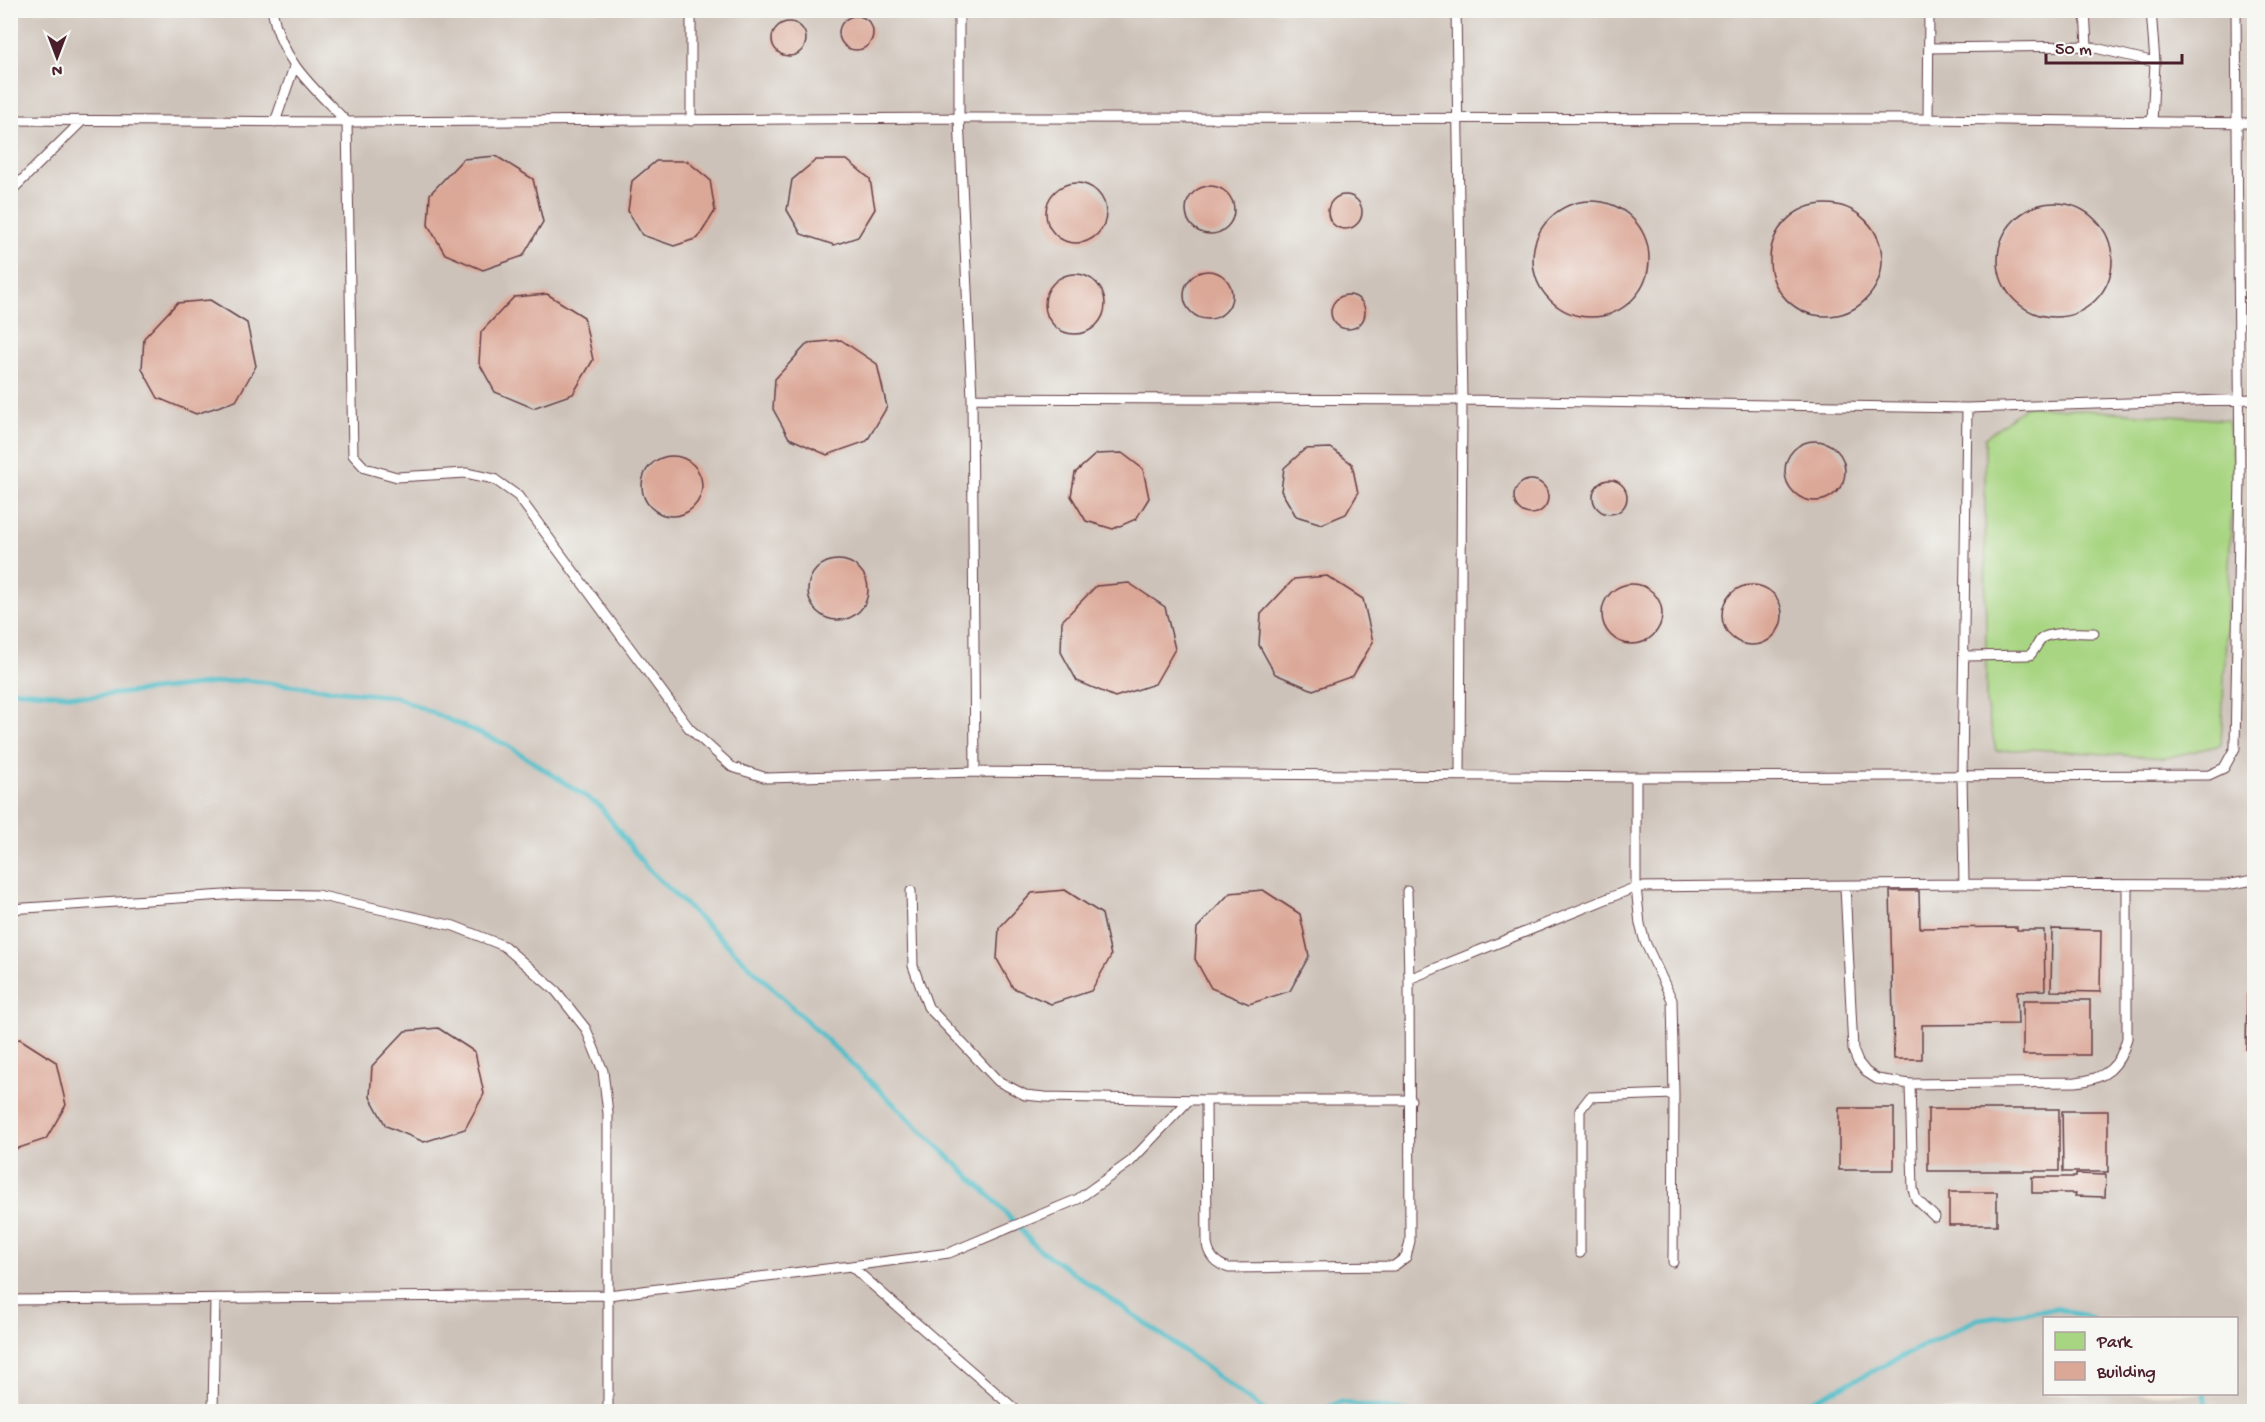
<svg xmlns="http://www.w3.org/2000/svg" width="2265" height="1422" font-family="'Gochi Hand',sans-serif">
	<rect width="100%" height="100%" fill="#f6f6f2"/>
	<filter id="ink" filterUnits="userSpaceOnUse"><feTurbulence type="fractalNoise" baseFrequency=".0167" numOctaves="2"/><feDisplacementMap in="SourceGraphic" scale="12" xChannelSelector="R" yChannelSelector="G"/><feConvolveMatrix kernelMatrix="1 2 1 2 8 2 1 2 1" color-interpolation-filters="sRGB"/></filter>
	<filter id="wash" filterUnits="userSpaceOnUse"><feTurbulence type="fractalNoise" baseFrequency=".008" numOctaves="4" result="noise"/><feDisplacementMap in="SourceGraphic" scale="24" xChannelSelector="R" yChannelSelector="G"/><feGaussianBlur stdDeviation="1.35" result="paint"/><feColorMatrix in="noise" values="0 0 0 0 0 0 0 0 0 0 0 0 0 0 0 0 0 1.4 0 .05"/><feComposite in="paint" operator="in"/></filter>
	<g filter="url(#wash)">
		<rect width="100%" height="100%" fill="#f4eada"/>
		<!-- industrial -->
		<path fill="#cdc2b9" fill-rule="evenodd" d="M11 11H2254V1411H11ZM2044 1318H2236V1394H2044Z"/>
		<!-- green -->
		<path fill="#a8d582" stroke="#797a56" stroke-width="1.5" d="M2026 406 2228 420 2234 461 2221 745 2165 758 2032 749 1996 751 1986 704 1985 438Z"/>
		<g fill="none" stroke-linecap="round" stroke-linejoin="round">
			<!-- stream -->
			<path stroke="#50bdc8" stroke-width="5" d="M10 690 88 697 243 680 396 697 507 745 600 806 645 866 993 1199 1036 1247 1165 1337 1266 1412
				M2204 1394 2208 1412
				M1317 1412 1340 1402 1410 1412
				M1790 1412 1978 1319 2056 1308 2092 1318"/>
		</g>
		<g id="blocks">
			<!-- building -->
			<path fill="#dba797" d="M839 33a17 17 0 1 1 34 0a17 17 0 1 1-34 0Z
				M772 39a17 17 0 1 1 34 0a17 17 0 1 1-34 0Z
				M496 156 533 179 543 222 523 256 483 270 445 254 428 225 430 194 463 159Z
				M816 160H847L870 179 875 209 858 237 834 245 801 234 787 210 792 180Z
				M656 161H687L710 180 715 211 698 238 674 246 642 235 628 211 632 181Z
				M1046 213a30 30 0 1 1 60 0a30 30 0 1 1-60 0Z
				M1186 210a24 24 0 1 1 48 0a24 24 0 1 1-48 0Z
				M1328 212a17 17 0 1 1 34 0a17 17 0 1 1-34 0Z
				M1533 259a58 58 0 1 1 116 0a58 58 0 1 1-116 0Z
				M1998 260a57 57 0 1 1 114 0a57 57 0 1 1-114 0Z
				M1770 260a56 56 0 1 1 112 0a56 56 0 1 1-112 0Z
				M1184 295a24 24 0 1 1 48 0a24 24 0 1 1-48 0Z
				M1045 304a30 30 0 1 1 60 0a30 30 0 1 1-60 0Z
				M547 294 584 317 593 360 573 394 533 408 495 392 479 363 481 332 514 297Z
				M1331 312a17 17 0 1 1 34 0a17 17 0 1 1-34 0Z
				M210 300 247 323 256 366 236 401 196 414 158 398 142 369 144 338 177 303Z
				M841 340 877 364 887 407 867 441 827 455 789 438 773 409 775 379 808 343Z
				M1785 471a30 30 0 1 1 60 0a30 30 0 1 1-60 0Z
				M1331 448 1352 464 1358 493 1346 514 1322 524 1296 516 1281 491 1284 468 1305 449Z
				M1122 453 1143 469 1149 498 1136 519 1113 529 1086 521 1071 496 1075 473 1096 454Z
				M642 486a30 30 0 1 1 60 0a30 30 0 1 1-60 0Z
				M1593 497a17 17 0 1 1 34 0a17 17 0 1 1-34 0Z
				M1514 497a17 17 0 1 1 34 0a17 17 0 1 1-34 0Z
				M808 590a30 30 0 1 1 60 0a30 30 0 1 1-60 0Z
				M1327 576 1363 599 1373 642 1353 676 1313 690 1275 674 1259 645 1261 614 1294 579Z
				M1129 583 1165 607 1175 649 1155 684 1115 697 1077 681 1061 652 1062 621 1096 586Z
				M1602 614a30 30 0 1 1 60 0a30 30 0 1 1-60 0Z
				M1722 615a30 30 0 1 1 60 0a30 30 0 1 1-60 0Z
				M1065 890 1102 914 1111 956 1091 991 1051 1004 1013 988 997 959 999 928 1032 893Z
				M1263 890 1300 914 1309 956 1290 991 1249 1004 1211 988 1195 959 1197 928 1230 893Z
				M1890 891H1919L1920 928 2017 927V930H2044L2045 990 2017 991 2018 1024 1922 1025V1059H1894Z
				M2052 929 2101 930 2100 992 2051 991Z
				M2247 994H2254V1050H2246Z
				M2023 1000H2090V1055H2023Z
				M438 1028 475 1052 484 1094 465 1129 424 1142 386 1126 370 1097 372 1066 405 1031Z
				M20 1039 56 1062 66 1105 46 1139 10 1151V1041Z
				M1839 1108H1894V1170H1839Z
				M1928 1109H2059V1171H1928Z
				M2062 1111H2108V1172H2063Z
				M2076 1174 2106 1175 2105 1197 2075 1196 2076 1193H2032V1177H2076Z
				M1949 1192H1997V1225H1949Z"/>
		</g>
	</g>
	<g filter="url(#ink)">
		<use href="#blocks" fill-opacity="0" stroke="#643d45" stroke-width="1.5"/>
		<g fill="none" stroke-linecap="round" stroke-linejoin="round">
			<!-- lane casing -->
			<g stroke="#643d45" stroke-width="11">
				<path id="lane" d="M272 10C282 63 312 86 347 122L353 455 365 468 397 477 466 473 494 479 518 496 689 728 732 767 767 778 975 772 1636 777 2209 775 2224 768 2235 748 2240 477 2236 10
					M691 10V121
					M959 10V118L972 398 975 772
					M1456 10 1462 400 1460 775
					M2085 10 2087 46 2155 62
					M2151 10 2155 62 2152 122
					M1929 48 2087 46
					M1928 119 1929 10
					M10 120 347 122 959 118 1928 119 2254 123
					M275 122 294 67
					M10 192 82 121
					M972 398 1462 400 1967 408 2254 399
					M1964 656 2030 655C2035 650 2037 644 2041 639 2050 631 2082 633 2094 633
					M1636 777V887L1640 924 1645 942 1672 1000 1674 1094 1673 1262
					M1964 884 1962 775 1967 408
					M1845 886 1853 1050 1858 1062 1866 1072 1877 1079 1910 1084 2076 1082C2106 1079 2120 1067 2127 1038V885
					M911 891 913 966 928 1007 998 1081 1025 1095 1045 1097 1206 1100H1411
					M1407 891 1409 979
					M10 909 240 894 317 895 454 926 504 946 556 991 586 1029 603 1071 608 1113V1295L851 1266 1018 1412
					M1910 1084 1913 1189 1916 1199 1935 1217
					M1206 1100 1207 1244C1209 1257 1216 1264 1229 1268L1394 1266 1406 1257 1410 1241 1409 979 1636 887 1964 884 2226 885 2254 880
					M1580 1253V1110L1590 1097 1674 1094
					M851 1266 949 1253 1078 1199 1130 1162 1189 1100
					M10 1300 608 1295V1412
					M213 1412 215 1300"/>
			</g>
			<!-- lane -->
			<use href="#lane" stroke="#fff" stroke-width="9"/>
		</g>
	</g>
	<!-- margin -->
	<rect width="2265" height="1422" fill="none" stroke="#f6f6f2" stroke-width="36"/>
	<!-- legend -->
	<rect x="2043" y="1317" width="195" height="78" fill="#f6f6f2" stroke="#b1a0a2" stroke-width="1.5"/>
	<rect x="2055" y="1332" width="30" height="18" fill="#a8d582" stroke="#b1a0a2" stroke-width="1.5"/>
	<text x="2097" y="1347" font-size="18" fill="#4a1f2b">Park</text>
	<rect x="2055" y="1362" width="30" height="18" fill="#dba797" stroke="#b1a0a2" stroke-width="1.5"/>
	<text x="2097" y="1377" font-size="18" fill="#4a1f2b">Building</text>
	<!-- north arrow -->
	<g transform="translate(57 57) rotate(180)" stroke="#f6f6f2" stroke-width="4.5" paint-order="stroke">
	<path d="M0-4.5L10 22L0 15L-10 22Z" fill="#4a1f2b"/>
	<text y="-9" font-size="16" font-weight="bold" text-anchor="middle" fill="#4a1f2b">N</text>
	</g>
	<!-- scale -->
	<path d="M2046 54v9h136v-9" fill="none" stroke="#4a1f2b" stroke-width="3"/>
	<text x="2055" y="54" font-size="18" fill="#4a1f2b" stroke="#f6f6f2" stroke-width="4.5" paint-order="stroke">50 m</text>
</svg>
